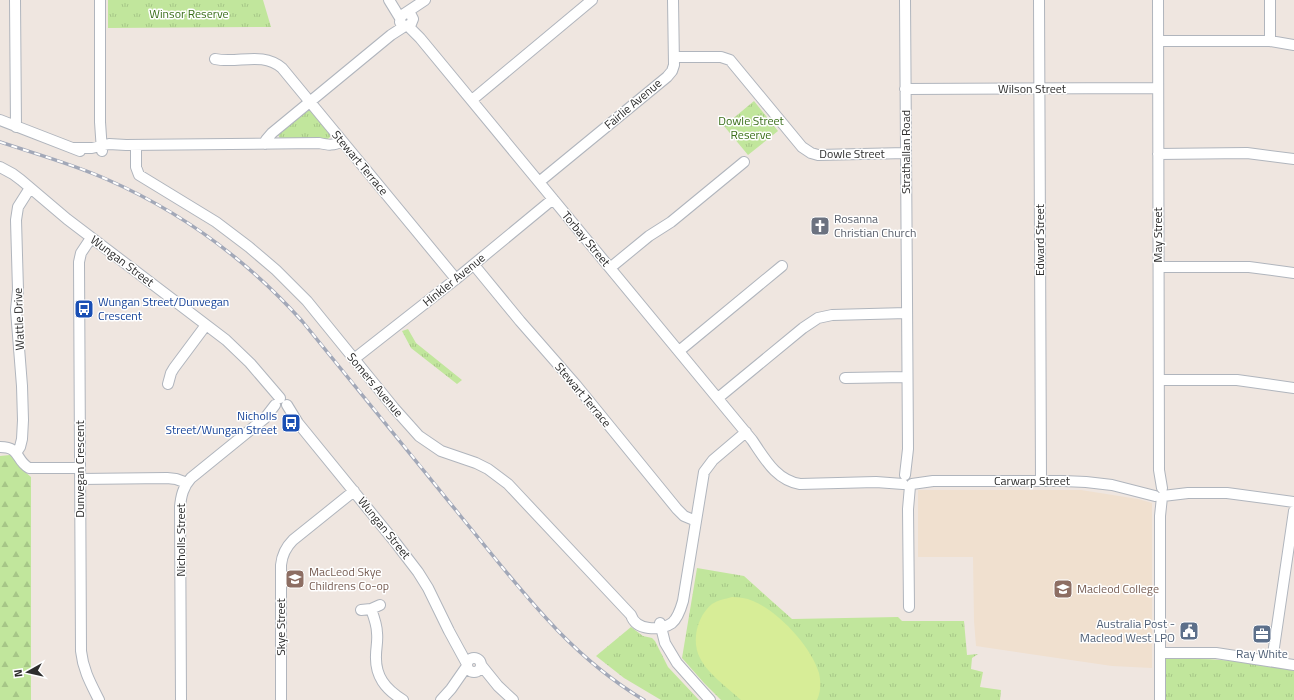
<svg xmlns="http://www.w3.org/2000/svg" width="1294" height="700" font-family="'Titillium Web',sans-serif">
	<defs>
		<pattern id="grass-tufts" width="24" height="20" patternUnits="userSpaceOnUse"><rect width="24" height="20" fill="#c1e69c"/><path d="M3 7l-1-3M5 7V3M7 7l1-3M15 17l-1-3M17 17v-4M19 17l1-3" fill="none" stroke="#a6c687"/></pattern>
		<pattern id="forest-firs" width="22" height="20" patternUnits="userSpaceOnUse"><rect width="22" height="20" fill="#c1e69c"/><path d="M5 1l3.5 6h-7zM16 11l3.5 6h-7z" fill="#a6c687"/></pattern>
	</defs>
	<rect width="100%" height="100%" fill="#efe6e0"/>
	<!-- education -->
	<path fill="#f0e0cf" d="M918 490H1081L1138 499 1152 503V668L1112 666 976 646 974 621 973 557H918Z"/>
	<!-- grass -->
	<path fill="url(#grass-tufts)" d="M108 0H263L271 27 108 28Z
		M754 101 778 131 748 155 724 126Z
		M309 110 313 112 330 132V137L328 139H280L278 134 306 111Z
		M408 329 416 343 462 380 457 384 411 348 402 331Z
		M697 568 744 576 792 619 898 617 902 621H964L967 655 978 654 972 658 971 669 983 672 980 687 1001 690 1000 700H721L704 683 682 658Z
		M631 627 643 636 652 638 655 641 668 667 699 700H661L624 678 596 656Z
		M1177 656V659C1217 658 1256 662 1294 671V700H1164L1165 660 1168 657Z"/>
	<!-- forest -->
	<path fill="url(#forest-firs)" d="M10 455 24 471 31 477V700H0V456Z"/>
	<!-- pitch -->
	<path fill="#d7ed97" d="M732 597C739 597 746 598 753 601 778 611 811 646 819 673 821 682 821 691 817 700H741C728 688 707 673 700 658 691 641 697 616 712 604 718 600 725 599 732 597Z"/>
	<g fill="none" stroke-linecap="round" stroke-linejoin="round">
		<!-- minor casing -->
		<g stroke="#b0b5bd" stroke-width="12">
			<path id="minor" d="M15 0 16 127
				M100 0V122L102 151
				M389 0 400 18
				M905 0 908 449 905 475
				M1039 0 1041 481
				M1158 0 1159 470 1162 488
				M1270 0V41
				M407 13 411 15 413 19 411 24C406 27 402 26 400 22L401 16 425 0
				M408 26 420 38 752 440C765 459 776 480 800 484L876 482 903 484
				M1158 41H1270L1294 45
				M674 57H721L730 60 802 147 811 153 818 155 906 153
				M215 59C238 64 262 51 282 68L456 279
				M905 89 1158 88
				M472 100 592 0
				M0 120 80 151
				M265 144 266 140 272 133 391 35 405 26
				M136 145V167L139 175 216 222 249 247 276 270 307 301 394 408 419 436 441 451 476 463 488 469 508 484 631 615C636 631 660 631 672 623 678 618 681 608 683 601L704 472 713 460 746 432
				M74 148H92L109 144 126 145 319 143C328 145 334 146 342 141
				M1158 154 1247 153 1294 159
				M0 167 13 174 21 180 67 219 226 340 250 363 280 398
				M539 182 667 77 672 71 674 65 673 0
				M91 238 81 253 79 262 81 651C83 670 91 684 99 700
				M474 265 520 321 576 385 677 509 684 516 696 521
				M1159 267H1249L1294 273
				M610 268 649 236 671 222 744 162
				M679 351 782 266
				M354 359 456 279 553 199
				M845 378 907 377
				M1159 380H1237L1294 388
				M168 384 171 373 174 368 206 325
				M718 398 803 328 818 318 832 315 907 313
				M287 405 298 423 395 542 418 572 428 588 449 631 467 664
				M0 447C21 447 15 460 29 468H80
				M16 453 20 447 22 439 23 420 22 386 16 310 18 290 16 220 18 207 30 188
				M80 479 167 478 176 479 187 483
				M912 484 933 481H1063L1086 482 1112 485 1155 496
				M1163 496 1188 493H1227L1294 502
				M909 607 908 509 910 486
				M371 609C374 617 377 625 377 633 378 641 376 648 376 655 375 676 385 689 403 700
				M361 610 371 609 380 605
				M660 623 665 643 677 663 710 700
				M1160 653H1216L1294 665
				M467 665a7 7 0 1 1 14 0a7 7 0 1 1-14 0Z
				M1272 661 1294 511
				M481 665 498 686 513 700
				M181 700 180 507C181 496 183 487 191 478L265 418 275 405
				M281 700V565C282 555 286 547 293 540L354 491
				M441 700 451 689 467 666
				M1160 700V516L1162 497"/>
		</g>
		<!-- minor -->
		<use href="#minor" stroke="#fff" stroke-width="10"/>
		<!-- rail casing -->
		<g stroke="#a2a8b8" stroke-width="3.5">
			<path id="rail" d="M0 142C36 154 72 164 106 179 182 212 247 260 302 321 356 387 410 453 463 519 519 587 567 654 644 700"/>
		</g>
		<!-- rail -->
		<use href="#rail" stroke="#fff" stroke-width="2" stroke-dasharray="6" stroke-linecap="butt"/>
	</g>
	<!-- icons -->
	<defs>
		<g id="church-square" transform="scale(1)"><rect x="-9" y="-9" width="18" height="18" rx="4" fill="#6b7280" stroke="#fff"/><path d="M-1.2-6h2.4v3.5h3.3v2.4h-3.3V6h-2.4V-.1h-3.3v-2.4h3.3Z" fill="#fff"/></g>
		<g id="bus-square" transform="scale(1)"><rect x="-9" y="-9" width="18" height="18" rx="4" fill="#1a4fb4" stroke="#fff"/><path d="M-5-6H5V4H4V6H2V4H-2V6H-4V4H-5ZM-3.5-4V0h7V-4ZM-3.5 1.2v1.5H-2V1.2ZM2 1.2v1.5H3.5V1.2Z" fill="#fff"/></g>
		<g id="school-square" transform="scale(1)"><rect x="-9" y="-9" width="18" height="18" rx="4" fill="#8d6e63" stroke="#fff"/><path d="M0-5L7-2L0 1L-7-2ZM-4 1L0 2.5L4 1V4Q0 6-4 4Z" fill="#fff"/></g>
		<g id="civic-square" transform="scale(1)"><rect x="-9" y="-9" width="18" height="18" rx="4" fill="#5c6f8a" stroke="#fff"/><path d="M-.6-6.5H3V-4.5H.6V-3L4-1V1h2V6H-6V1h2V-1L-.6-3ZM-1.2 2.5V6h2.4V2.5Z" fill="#fff"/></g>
		<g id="office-square" transform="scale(1)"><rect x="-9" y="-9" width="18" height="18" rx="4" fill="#5c6f8a" stroke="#fff"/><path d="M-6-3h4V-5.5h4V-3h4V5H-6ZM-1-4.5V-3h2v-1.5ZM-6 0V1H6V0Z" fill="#fff"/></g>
	</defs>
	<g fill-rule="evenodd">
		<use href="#church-square" x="820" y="226"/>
		<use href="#bus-square" x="84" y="309"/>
		<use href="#bus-square" x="291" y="423"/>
		<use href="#school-square" x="295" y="579"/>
		<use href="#school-square" x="1063" y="589"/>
		<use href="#civic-square" x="1189" y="631"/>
		<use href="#office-square" x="1262" y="634"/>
	</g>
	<g text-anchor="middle" stroke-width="3" stroke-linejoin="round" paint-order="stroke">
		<!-- park labels -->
		<g font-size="12" fill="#396e19" stroke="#fff">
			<text x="189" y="18">Winsor Reserve</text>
			<text x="751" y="125">Dowle Street<tspan x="751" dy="14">Reserve</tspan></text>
		</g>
		<!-- street labels -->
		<g font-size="12" fill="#2d2d2d" stroke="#fff">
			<text x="1032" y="93">Wilson Street</text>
			<text transform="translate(633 104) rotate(-40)" y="4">Fairlie Avenue</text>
			<text transform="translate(906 152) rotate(-90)" y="4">Strathallan Road</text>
			<text x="852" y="158">Dowle Street</text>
			<text transform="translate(360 163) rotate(50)" y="4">Stewart Terrace</text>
			<text transform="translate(1158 235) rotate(-90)" y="4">May Street</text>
			<text transform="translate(586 239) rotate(50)" y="4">Torbay Street</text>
			<text transform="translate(1040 240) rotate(-90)" y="4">Edward Street</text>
			<text transform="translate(122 261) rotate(37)" y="4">Wungan Street</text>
			<text transform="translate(454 280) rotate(-39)" y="4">Hinkler Avenue</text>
			<text transform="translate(19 319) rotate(-92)" y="4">Wattle Drive</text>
			<text transform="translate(375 385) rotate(50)" y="4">Somers Avenue</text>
			<text transform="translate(583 395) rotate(50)" y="4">Stewart Terrace</text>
			<text transform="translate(80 469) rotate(-90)" y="4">Dunvegan Crescent</text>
			<text x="1032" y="485">Carwarp Street</text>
			<text transform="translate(384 528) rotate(51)" y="4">Wungan Street</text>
			<text transform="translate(181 540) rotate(-90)" y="4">Nicholls Street</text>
			<text transform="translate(281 627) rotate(-90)" y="4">Skye Street</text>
		</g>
		<!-- worship labels -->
		<g font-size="12" fill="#5b616d" stroke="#fff" text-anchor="start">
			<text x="834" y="223">Rosanna<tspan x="834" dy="14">Christian Church</tspan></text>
		</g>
		<!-- transit labels -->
		<g font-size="12" fill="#164399" stroke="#fff" text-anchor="start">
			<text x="98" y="306">Wungan Street/Dunvegan<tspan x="98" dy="14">Crescent</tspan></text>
			<text x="277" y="420" text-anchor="end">Nicholls<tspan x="277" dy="14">Street/Wungan Street</tspan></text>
		</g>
		<!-- education labels -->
		<g font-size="12" fill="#785e54" stroke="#fff" text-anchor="start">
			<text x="309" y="576">MacLeod Skye<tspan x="309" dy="14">Childrens Co-op</tspan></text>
			<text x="1077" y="593">Macleod College</text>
		</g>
		<!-- service labels -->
		<g font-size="12" fill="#4e5e75" stroke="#fff" text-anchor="end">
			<text x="1175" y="628">Australia Post -<tspan x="1175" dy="14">Macleod West LPO</tspan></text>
			<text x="1262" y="658" text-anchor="middle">Ray White</text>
		</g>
	</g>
	<!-- north arrow -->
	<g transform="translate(28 672) rotate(262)" stroke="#ffffff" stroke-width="3" paint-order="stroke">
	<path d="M0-3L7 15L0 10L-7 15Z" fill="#2d2d2d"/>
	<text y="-6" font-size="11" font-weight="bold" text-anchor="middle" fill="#2d2d2d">N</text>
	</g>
</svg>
